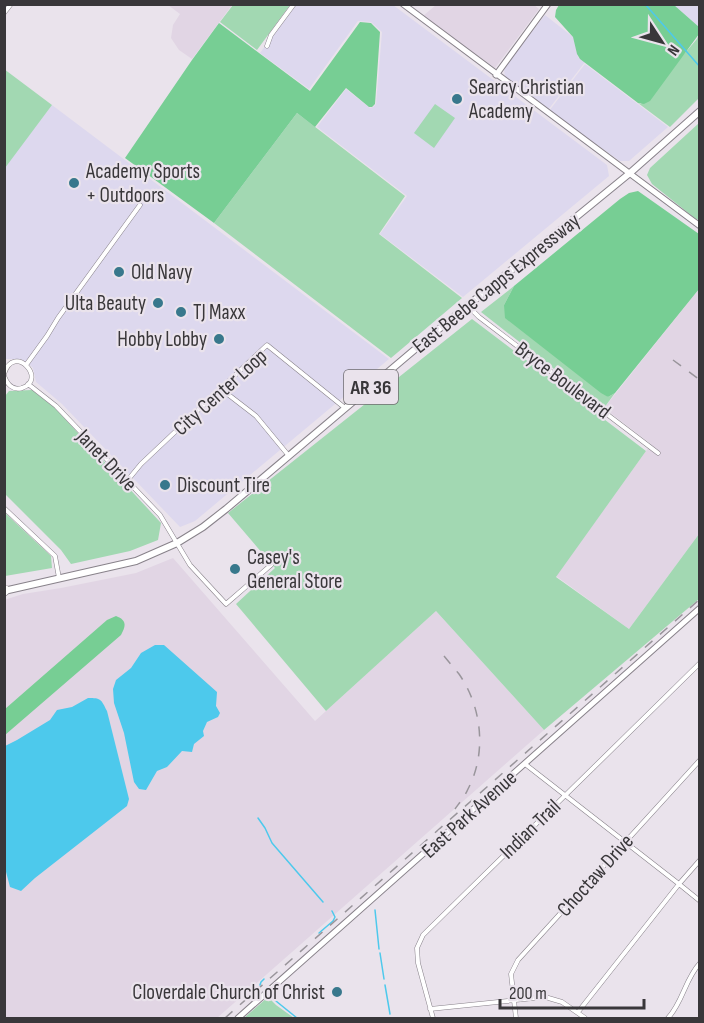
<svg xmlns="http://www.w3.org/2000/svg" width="704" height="1023" font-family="'Sofia Sans Condensed',sans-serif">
	<rect width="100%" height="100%" fill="#eae3ec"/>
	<!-- commercial -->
	<path fill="#ddd8ee" d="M296 5H393L607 165 609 176 463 297 380 234 407 196 317 127 346 89 370 108 373 107 376 104 382 32 371 22 358 21 309 89 260 53Z
		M674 5H699V27Z
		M545 15 573 37 578 57 585 62 548 110 505 78 504 68Z
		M585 64 668 127 629 161H620L549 111Z
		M52 105 389 359 195 521 180 527 62 404 36 382 33 368 27 362 20 359H5L4 168Z"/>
	<!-- built -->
	<path fill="#e1d5e4" d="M533 4 539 9 495 68 423 16 436 5Z
		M168 5H232L192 59 179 50 171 38 173 25 180 14Z
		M699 289V534L629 629 556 576 651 444 604 408Z
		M173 558 315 721 436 611 544 730 217 1018H5L4 600 23 594 61 588 136 573Z"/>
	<!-- green -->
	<path fill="#a2d8b2" d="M233 5V4L290 5 257 50 220 22Z
		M699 34V98L670 127 638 103 641 104 697 39Z
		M4 69 52 105 5 168H4Z
		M435 104 455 118 434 148 414 133Z
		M297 113 405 196 379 234 462 298 391 358 214 223Z
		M699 123 700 217 697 220 652 184 647 175 650 168Z
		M514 286 504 305 608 397 615 393 604 408 481 312Z
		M472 319 646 451 556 577 629 629 699 534V599L544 730 436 611 326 711 236 604 275 568 228 513Z
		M32 390 55 408 161 523 158 540 130 551 71 564 61 550 5 494V396L9 391Z
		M4 512 51 556 52 568 5 576Z
		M268 997 276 1005 294 1018H244Z"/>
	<!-- forest -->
	<path fill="#77ce94" d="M559 5H674L699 27V34L650 101 644 104 638 103 580 59 577 54 573 37 555 17 556 10Z
		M360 22 371 23 380 32 375 104 372 107H369L346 88 315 127 297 113 214 223 125 158 192 60 219 23 310 91Z
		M638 191 699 234V289L615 393 608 397 601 393 505 318 504 305 514 286 620 199 629 193Z
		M116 616C127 620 126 626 121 635L5 735V709L107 620Z"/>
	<!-- water -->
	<path fill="#4dc9ec" d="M155 645H164L217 692 216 706 220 713 218 717 207 722 203 731 204 736 194 744 192 752 182 751 167 767 157 771 146 790 139 789 134 782 124 733 114 703 113 689 116 680 131 668 141 653Z
		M88 698C101 698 101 699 107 711L129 799 127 806 35 878 21 891 10 887 5 868V746L17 740 50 720 57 710 72 707Z"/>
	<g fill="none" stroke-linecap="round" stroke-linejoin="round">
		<!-- stream -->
		<path stroke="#4dc9ec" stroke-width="1.5" d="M645 4 700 67
			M258 818 265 828 272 843 323 902
			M375 910 379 949
			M319 933 333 921 335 917 332 911
			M380 953 384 979
			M260 985 261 982 264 979
			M385 985 390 1014
			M271 997 297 1018"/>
		<!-- minor casing -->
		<g stroke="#88828a" stroke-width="5">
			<path id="minor" d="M4 13 11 4
				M267 46 271 35 294 4
				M468 306 479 317 658 453
				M26 365 47 336 58 318 140 205
				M4 374C14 342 48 380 22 388 13 391 7 384 4 376
				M28 384 56 406 160 515 190 565 226 604 271 565
				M221 389 256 416 289 456
				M127 481 141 464 267 345 345 408
				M4 508 55 556 59 578
				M525 764 679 884 700 901
				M430 1009 545 997 562 1002 585 1018
				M578 1012 679 884 700 860
				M433 1018 418 963 417 948 423 935 700 663
				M516 1018 511 974 518 960 700 760
				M668 1018C683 1002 685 979 700 963"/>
		</g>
		<!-- tertiary casing -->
		<g stroke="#88828a" stroke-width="7">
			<path id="tertiary" d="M403 4 700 226
				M496 75 548 4
				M238 1018 700 608"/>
		</g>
		<!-- primary casing -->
		<g stroke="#88828a" stroke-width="8">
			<path id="primary" d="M4 591 136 561 177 543 203 527 226 509 439 329 630 173 700 111"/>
		</g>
		<!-- motorway casing -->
		<g stroke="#88828a" stroke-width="9">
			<path id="motorway" d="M4 592 6 590"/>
		</g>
		<!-- minor -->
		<use href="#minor" stroke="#fff" stroke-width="4"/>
		<!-- tertiary -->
		<use href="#tertiary" stroke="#fff" stroke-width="5"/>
		<!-- primary -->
		<use href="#primary" stroke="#fff" stroke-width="6"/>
		<!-- motorway -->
		<use href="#motorway" stroke="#fff" stroke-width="8"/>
		<!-- rail -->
		<path stroke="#99959b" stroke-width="1.5" stroke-dasharray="10 10" stroke-linecap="butt" d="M673 360 700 380
			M444 656C449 662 454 668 459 674 482 707 487 753 468 789 465 796 460 802 455 809
			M225 1018 700 599"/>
	</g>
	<!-- markers -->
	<g fill="#38788c" stroke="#eae3ec" stroke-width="2">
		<circle cx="457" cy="99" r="6"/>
		<circle cx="74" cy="183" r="6"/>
		<circle cx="119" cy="272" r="6"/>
		<circle cx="158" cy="303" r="6"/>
		<circle cx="181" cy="312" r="6"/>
		<circle cx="219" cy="339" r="6"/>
		<circle cx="165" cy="485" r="6"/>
		<circle cx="235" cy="569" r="6"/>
		<circle cx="337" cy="992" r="6"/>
	</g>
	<g text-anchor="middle" stroke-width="4.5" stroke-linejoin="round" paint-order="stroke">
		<!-- shield labels -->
		<rect fill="#eae3ec" stroke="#6e6b6f" stroke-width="1.5" x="344" y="370" width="54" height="34" rx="4.5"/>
		<g font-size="20" font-weight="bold" fill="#39373a">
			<text x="371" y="394">AR 36</text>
		</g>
		<!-- poi labels -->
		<g font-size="21" fill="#39373a" stroke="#eae3ec" text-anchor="start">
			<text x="469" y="94">Searcy Christian<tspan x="469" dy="24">Academy</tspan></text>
			<text x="86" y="178">Academy Sports<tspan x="86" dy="24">+ Outdoors</tspan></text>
			<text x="131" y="279">Old Navy</text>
			<text x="146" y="310" text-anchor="end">Ulta Beauty</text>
			<text x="193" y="319">TJ Maxx</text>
			<text x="207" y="346" text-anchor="end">Hobby Lobby</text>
			<text x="177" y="492">Discount Tire</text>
			<text x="247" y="564">Casey's<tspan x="247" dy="24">General Store</tspan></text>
			<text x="325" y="999" text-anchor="end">Cloverdale Church of Christ</text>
		</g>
		<!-- street labels -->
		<g font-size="21" fill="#39373a" stroke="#eae3ec">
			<text transform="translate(496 283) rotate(-39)" y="7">East Beebe Capps Expressway</text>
			<text transform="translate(563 380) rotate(37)" y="7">Bryce Boulevard</text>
			<text transform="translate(220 392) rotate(-42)" y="7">City Center Loop</text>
			<text transform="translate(107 460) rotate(46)" y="7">Janet Drive</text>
			<text transform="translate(469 814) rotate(-42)" y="7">East Park Avenue</text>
			<text transform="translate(530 829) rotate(-44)" y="7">Indian Trail</text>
			<text transform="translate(595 875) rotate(-48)" y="7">Choctaw Drive</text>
		</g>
	</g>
	<!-- border -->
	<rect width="704" height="1023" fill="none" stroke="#39373a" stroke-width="12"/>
	<!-- north arrow -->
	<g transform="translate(662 42) rotate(126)" stroke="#eae3ec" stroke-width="4.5" paint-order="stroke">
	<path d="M0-4.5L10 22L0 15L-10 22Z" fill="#39373a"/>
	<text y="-9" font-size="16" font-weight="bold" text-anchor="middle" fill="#39373a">N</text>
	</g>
	<!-- scale -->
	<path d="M500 999v9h144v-9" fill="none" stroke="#39373a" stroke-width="3"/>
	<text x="509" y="999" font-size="18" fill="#39373a" stroke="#eae3ec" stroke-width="4.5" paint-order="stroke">200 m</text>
</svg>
